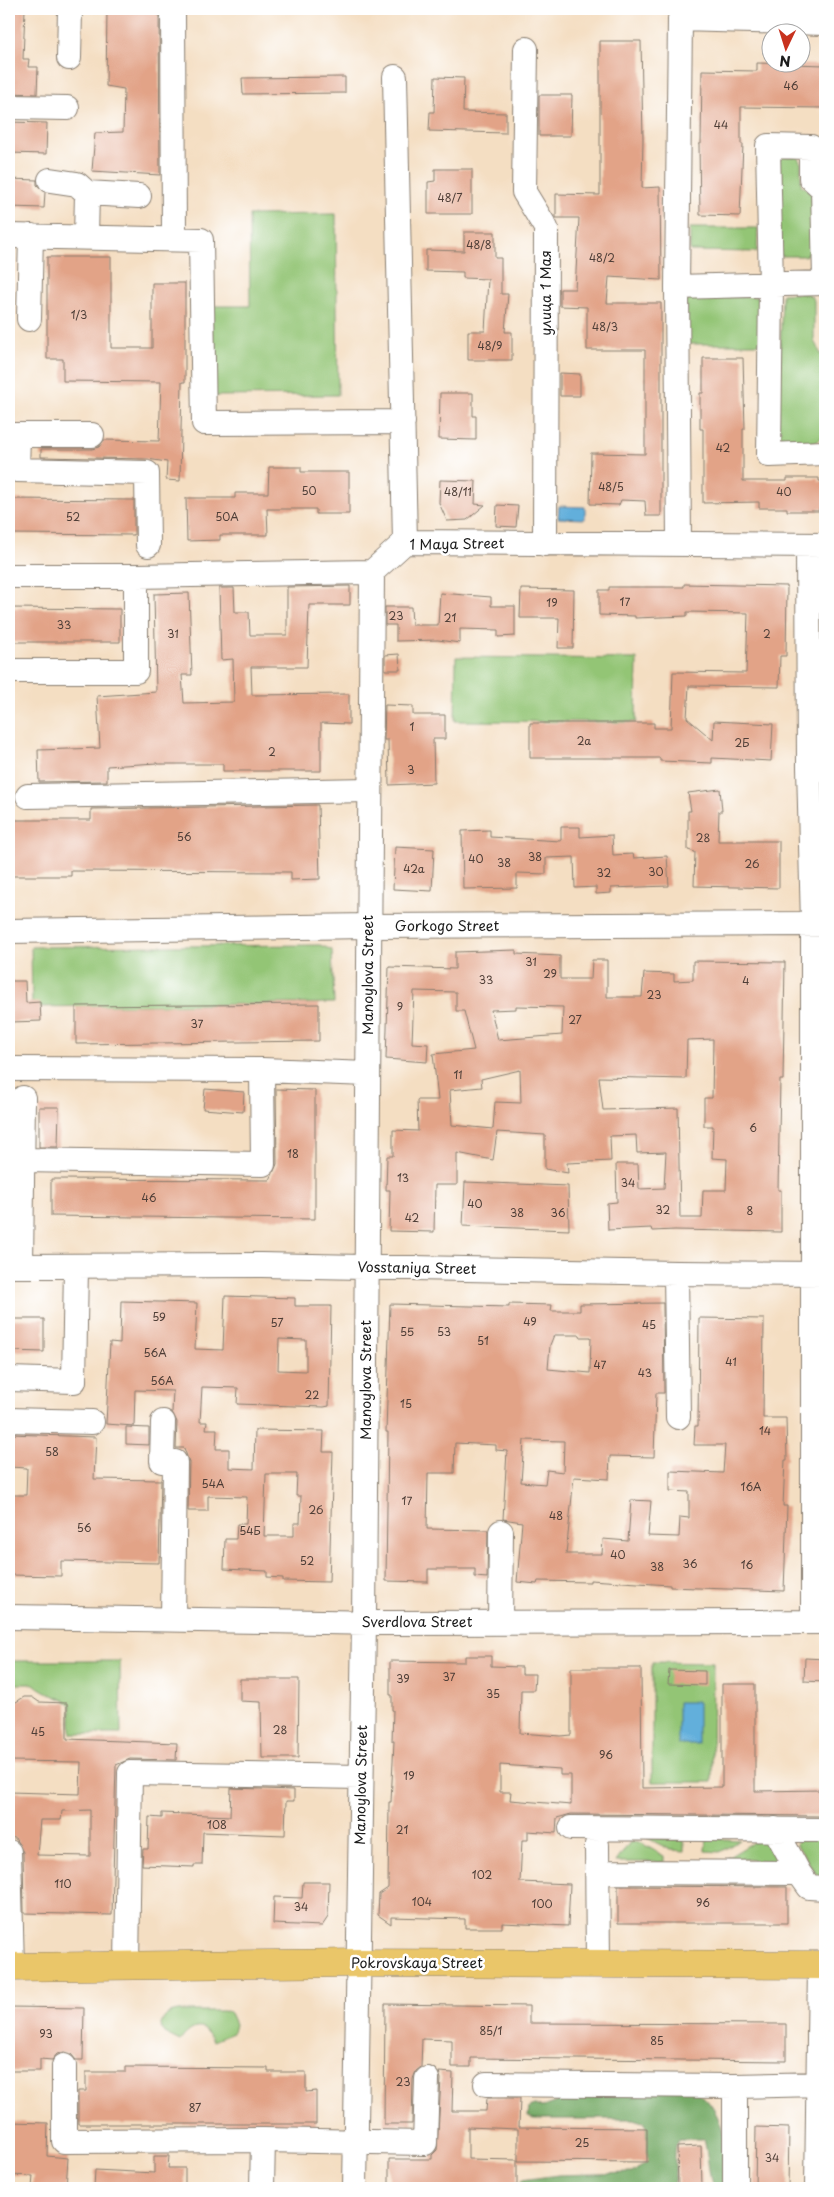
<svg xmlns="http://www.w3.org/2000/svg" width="834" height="2197" font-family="'Playpen Sans',sans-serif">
	<rect width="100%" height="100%" fill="#fff"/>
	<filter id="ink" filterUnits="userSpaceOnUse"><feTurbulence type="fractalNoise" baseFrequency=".02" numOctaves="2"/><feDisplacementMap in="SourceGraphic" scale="10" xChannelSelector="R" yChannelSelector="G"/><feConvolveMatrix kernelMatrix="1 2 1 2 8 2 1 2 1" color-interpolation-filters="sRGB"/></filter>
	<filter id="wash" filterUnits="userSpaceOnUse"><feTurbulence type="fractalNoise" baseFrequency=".0096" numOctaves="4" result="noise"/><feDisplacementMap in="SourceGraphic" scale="20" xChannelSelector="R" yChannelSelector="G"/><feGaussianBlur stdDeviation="1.12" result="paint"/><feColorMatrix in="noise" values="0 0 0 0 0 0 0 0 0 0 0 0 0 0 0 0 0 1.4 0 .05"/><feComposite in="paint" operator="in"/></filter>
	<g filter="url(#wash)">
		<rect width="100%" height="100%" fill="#f4dec2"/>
		<!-- green -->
		<path fill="#93c575" stroke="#587048" d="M797 156 801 163V185L812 191 813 250 805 256H780L778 157Z
			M336 214 338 395 212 396 211 306H250L249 215Z
			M690 228H758L757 252 690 251Z
			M808 293 814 300V341L825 362V433L816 442H786L778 431 782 294Z
			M685 297H761L762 344H686Z
			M456 657 637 659 636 722 455 721Z
			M320 945 332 950 334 1003 32 1007 31 947Z
			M9 1661H120L121 1734H71V1704C59 1696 45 1694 34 1684H17L9 1694Z
			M652 1662 713 1663 712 1782H652Z
			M798 1837 825 1839V1876L817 1875 797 1845Z
			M647 1838 684 1840V1851L671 1850Z
			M706 1838 740 1840 720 1852 705 1851Z
			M757 1840H767L779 1862 727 1858Z
			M630 1842 641 1843 664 1856V1862H616Z
			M178 2011H223L230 2013 235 2024 233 2033 213 2041C204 2021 191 2026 180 2041L164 2033 160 2027C164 2016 167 2013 178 2011Z"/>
		<!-- forest -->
		<path fill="#76aa66" stroke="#496341" d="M689 2085C696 2091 705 2097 710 2104 728 2128 726 2159 728 2188H713C708 2172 708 2155 704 2139H678C671 2156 679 2172 672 2188H521L522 2180 558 2175 632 2173 647 2162V2128L643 2122 633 2119H534L528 2116 529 2108 534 2106 543 2107 559 2101 575 2100 594 2094Z"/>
		<!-- water -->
		<path fill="#62afdb" stroke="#3f667c" d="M559 506 585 507V519L558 518Z
			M678 1702H698V1744H678Z"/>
		<g id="blocks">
			<!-- building -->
			<path fill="#e2a387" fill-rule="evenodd" d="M9 9H25L23 59H29L28 67H38L37 94 9 93Z
				M107 9H159L160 175 92 171 95 133 123 132 124 89 106 86Z
				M600 41H641L643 139 642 188 660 187 661 280 609 277 607 303H661V516H646L645 501 621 500 619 505 590 504 591 453 645 454V350H587V307L560 306V289H575L579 218H556V194L600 195Z
				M757 63 825 65V108L741 107V144H743L740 216 700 215 699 144H701L702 70 757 71Z
				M345 77V93L243 94 242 78Z
				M435 77 464 78 463 112 506 113V133L429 131 430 112H434Z
				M539 95H572L571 136H539Z
				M9 122 47 123 46 154 9 153Z
				M435 169H472V214H428V182L435 181Z
				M9 179 37 180V185L45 192 44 208 9 207Z
				M464 232H495V258H501V294H508L505 332H512V360H468V331H485L488 279 463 278V272L426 271V250L464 251Z
				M47 257H111V348H152V283H185V382H182L180 481 166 480 167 462 147 459 41 457V449H92L99 447 104 440 159 441 161 382 63 381V359H47Z
				M703 358H743L745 429H743V481H787V478H819V481H825V508H819V511H787V508H759V502L703 503V429H700V393H703Z
				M560 373 580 374V396H560Z
				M440 393H473V416H476V440L439 439Z
				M269 467H301V472H349V514H316V509H267L268 535H220V540L187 541 186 498H235V493H268Z
				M440 480 476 481 475 504 485 505 467 520 447 521 439 503Z
				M9 499 134 500V535L9 534Z
				M497 505 518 506 516 527 496 526Z
				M684 584 787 586 786 656H780L779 687 689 686 687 718 713 740 714 721 773 724 771 761 712 758V763L660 761V758H530V723H654V728H671L673 672 746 673 748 613 687 612V616L635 618V616L599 615V590H609V587H684Z
				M350 586V605H309L307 667H251L252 695 349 694V724L321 723V771H223V764H157V763L107 766V781L39 782 38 750 100 748 97 696 156 692 154 594 189 593 192 675H182L184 703 234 702 233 659 221 660 219 588H234L235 612H249L250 635H287V587Z
				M521 589 574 590 573 648H558L559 618H520Z
				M440 593 491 597V606H515V636L498 637V630L460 629V643L438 640 396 641V625H385V607H411L412 625H438Z
				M9 608 120 609V642H9Z
				M399 654 400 670H385V655Z
				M385 705 413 706V715H445V739H433L434 783 389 785 388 740H384Z
				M720 789 722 811H719L718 841H779V888L694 886 695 852 688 850V811H691L688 793Z
				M318 805 320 879 291 880V872L71 871V876H9V820H91V809Z
				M561 827H580V837L612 835 613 855 633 854 634 858 667 856 669 886 611 888V893L596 894V887L575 888 574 857 546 858V874L517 873V888L463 889 462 831 490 830V837L561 841Z
				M395 847 434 849 432 891 393 889Z
				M516 950V954L560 956V979H591L592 960H607V997H642L644 973 674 974V981L693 980V961L785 962 783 1080H780L778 1190H781V1232L675 1230 652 1231 651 1228 608 1230 607 1203 617 1202 616 1164H638L639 1189 664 1188 666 1152 637 1153 636 1135 610 1136 611 1161 567 1163 568 1173 545 1169V1135L497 1132 493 1160 457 1153V1185H435L434 1232 389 1231 390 1190H386L387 1156H393V1130L418 1131 417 1100H438L433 1054 474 1050 464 1011H456V992L414 991 412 1043 428 1044 427 1062 386 1059 389 967 455 969V952ZM516 1006 563 1007 562 1035 498 1040 491 1010 516 1009ZM713 1039 712 1098H704V1126H713L712 1158 727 1159 726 1190H703L702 1218H680L678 1108 603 1110 599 1077 686 1079 687 1040ZM520 1070 521 1103 495 1102 493 1129 452 1125 450 1090 482 1087 481 1079Z
				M9 981H25L26 1003 40 1002 41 1021 11 1022Z
				M319 1004V1041L76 1044V1006Z
				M205 1089 244 1092 243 1112 203 1109Z
				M276 1089 315 1090V1219L51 1216V1179L270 1180 277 1164Z
				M39 1107H59L58 1147H39Z
				M465 1182 568 1186 569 1230 463 1226Z
				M225 1296 295 1298V1306H331L329 1406 324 1407 237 1404 238 1388 202 1387 200 1422H207L206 1429H217L216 1449H229V1468L254 1469 255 1430 324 1431 323 1452H333L329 1582 283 1581V1578L267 1577V1571L224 1569 225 1539H236L237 1524H246L247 1497 208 1496V1511H188L189 1462 184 1448H176L177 1422 172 1412 173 1391 135 1390 134 1426 106 1424 110 1342 120 1343 121 1301 197 1303 195 1349 223 1350ZM279 1339 306 1340V1371L278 1370ZM266 1474H297L296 1496H301L300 1523H294V1536H264Z
				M663 1303 664 1393H656L654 1457 610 1456 609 1479 574 1477 566 1554H602L603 1539 628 1541 631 1500 651 1501 648 1536 679 1537 680 1517 689 1518V1492L670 1491V1471L723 1473 725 1445H694L695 1426H698L699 1318 764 1319 763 1418H786L787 1460H785L783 1506H787L784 1591 670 1587V1585L590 1580V1582L538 1581 537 1584 517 1582 522 1522 503 1519 507 1451 496 1450V1445L455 1443 454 1473H428L427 1529 488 1530 487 1578 475 1577V1569H428V1582L386 1581 388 1432H386L390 1304 509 1307V1304L552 1305 551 1311H580V1304ZM554 1335H580V1337H591L590 1373 548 1369 550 1345ZM524 1440 564 1441 563 1472 547 1470 545 1484 521 1482Z
				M9 1319H44V1352L9 1351Z
				M126 1427 149 1428V1445L126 1444Z
				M9 1434 96 1437 94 1479 161 1480 159 1563 61 1561V1576L9 1575V1495H26L27 1468 9 1467Z
				M465 1656H491V1666L522 1667V1674H535L534 1690H521L520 1733 560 1736 571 1735V1668H641L642 1788 722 1787V1684H755V1791L822 1790V1816L571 1814 557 1818 556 1833 528 1831V1840H522L520 1882 570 1884 568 1926 502 1923V1928H465V1919L391 1917V1924L378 1915 379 1894 388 1888 389 1802H391L394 1741H392L393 1710H392V1695H390V1661L465 1662ZM500 1765 560 1769V1775H571V1805L510 1800 511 1792H500Z
				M805 1658 825 1659V1682L804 1681Z
				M669 1670 705 1671V1685L668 1684Z
				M240 1679H299L298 1758H262L261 1702 240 1701Z
				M24 1697H32L39 1702 67 1703V1739L177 1743 176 1760 130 1759 116 1765 112 1915 24 1913 23 1852 15 1838 9 1837V1792L80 1794 81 1762 9 1761V1702H16ZM90 1810V1856L37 1855 40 1820H61L62 1811Z
				M231 1788 294 1790V1801H286L285 1835 203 1832 202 1865H194V1867L142 1865 143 1849H148L149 1817 162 1818V1813L230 1816Z
				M303 1882H329L328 1917 322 1926 273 1924 274 1897 302 1898Z
				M618 1886 787 1887V1923H618Z
				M385 2004 529 2006V2023L786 2024V2061L471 2058V2067H452V2040L422 2039 421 2067 416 2071 413 2079 412 2124H384Z
				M9 2007 84 2008 83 2060H76L71 2054 64 2052 57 2054 52 2060 40 2059V2071H9Z
				M126 2067 268 2068V2072H306V2092L316 2091V2124H78V2091H86V2072H126Z
				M439 2072 453 2073 452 2111H486L487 2098H520L519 2127 647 2128V2162L518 2161V2129L468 2127V2159L517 2160V2188H389V2159H432V2155L437 2150 441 2079Z
				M9 2122 48 2123 47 2156 68 2158 66 2188H32L33 2176 9 2175Z
				M756 2127 789 2128 788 2188H755Z
				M701 2146 702 2188H678L677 2147Z
				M154 2156H169L168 2168H185V2188H94L95 2170 154 2173Z"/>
		</g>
	</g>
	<g filter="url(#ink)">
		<use href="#blocks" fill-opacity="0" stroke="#887d6f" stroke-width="1"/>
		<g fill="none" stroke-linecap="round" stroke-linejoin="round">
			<!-- minor casing -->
			<g stroke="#887d6f" stroke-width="26">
				<path id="minor" d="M173 9 174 239
					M526 49 524 192 546 228 545 544
					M69 58 70 9
					M395 77 405 542
					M9 107 67 108
					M50 180 77 184 87 193 86 237
					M87 193 139 196
					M9 236 201 240 204 423 403 422
					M825 278 823 189 811 178V147L768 146 771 285 769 455 825 453
					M677 287 825 283
					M29 319 31 236
					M9 435H18L17 470 147 473 148 545
					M18 435H92
					M679 544 677 287 680 19 825 23
					M808 545 809 767 813 924V1622
					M9 576H136L372 572 405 542 825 545
					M9 671H136V576
					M28 796 369 790
					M9 931 369 926 825 924
					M9 1069 262 1070 368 1074
					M22 1160 263 1164 262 1070
					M9 1266 261 1265 676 1273 825 1274
					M21 1266 23 1098
					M676 1273 678 1417
					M9 1379 74 1381 76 1267
					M9 1420 92 1422
					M163 1422 162 1461 175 1462 173 1619
					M9 1617 382 1623 825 1622
					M500 1623 501 1532
					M571 1828 825 1830
					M775 1829 799 1873
					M597 1845 598 1964
					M9 1852 12 1967
					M597 1872 799 1873 809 1887 825 1888
					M127 1965 130 1773 361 1777
					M64 2066V2141L263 2140
					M486 2084 735 2086
					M262 2188 263 2140 425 2143 427 2079
					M355 2188 364 1623 372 572
					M735 2188V2086L818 2084
					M817 2188 820 1965"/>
			</g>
			<!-- major casing -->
			<g stroke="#887d6f" stroke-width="29">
				<path id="major" d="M9 1967 358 1963 825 1965"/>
			</g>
			<!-- minor -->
			<use href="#minor" stroke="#fff" stroke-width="24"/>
			<!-- major -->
			<use href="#major" stroke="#eac669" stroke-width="28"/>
		</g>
	</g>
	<g text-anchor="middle" stroke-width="5" stroke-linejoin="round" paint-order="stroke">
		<!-- number labels -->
		<g font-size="11" fill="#4e3e37">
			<text x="791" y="90">46</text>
			<text x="721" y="129">44</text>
			<text x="450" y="202">48/7</text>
			<text x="479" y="249">48/8</text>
			<text x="602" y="262">48/2</text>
			<text x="79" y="319">1/3</text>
			<text x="605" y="331">48/3</text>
			<text x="490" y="350">48/9</text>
			<text x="723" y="452">42</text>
			<text x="611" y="491">48/5</text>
			<text x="309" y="495">50</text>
			<text x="458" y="496">48/11</text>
			<text x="784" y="496">40</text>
			<text x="73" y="521">52</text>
			<text x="227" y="521">50А</text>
			<text x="625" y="606">17</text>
			<text x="552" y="607">19</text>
			<text x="396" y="620">23</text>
			<text x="450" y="622">21</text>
			<text x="64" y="629">33</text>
			<text x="173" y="638">31</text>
			<text x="767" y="638">2</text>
			<text x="412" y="731">1</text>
			<text x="584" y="745">2a</text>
			<text x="742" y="747">2Б</text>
			<text x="272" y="756">2</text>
			<text x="411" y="774">3</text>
			<text x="184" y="841">56</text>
			<text x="703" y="842">28</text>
			<text x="535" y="861">38</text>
			<text x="476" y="863">40</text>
			<text x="504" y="867">38</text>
			<text x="752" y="868">26</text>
			<text x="414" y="873">42а</text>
			<text x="656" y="876">30</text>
			<text x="604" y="877">32</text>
			<text x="531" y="966">31</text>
			<text x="550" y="978">29</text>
			<text x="486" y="984">33</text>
			<text x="746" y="985">4</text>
			<text x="654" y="999">23</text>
			<text x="400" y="1011">9</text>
			<text x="575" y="1024">27</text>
			<text x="197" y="1028">37</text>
			<text x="458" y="1079">11</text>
			<text x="753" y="1132">6</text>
			<text x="293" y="1158">18</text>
			<text x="403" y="1182">13</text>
			<text x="628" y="1187">34</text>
			<text x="149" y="1202">46</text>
			<text x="475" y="1208">40</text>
			<text x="663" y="1214">32</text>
			<text x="750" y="1215">8</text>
			<text x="517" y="1217">38</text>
			<text x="558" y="1217">36</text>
			<text x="412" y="1222">42</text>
			<text x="159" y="1321">59</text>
			<text x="530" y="1326">49</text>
			<text x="277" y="1327">57</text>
			<text x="649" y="1329">45</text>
			<text x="407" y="1336">55</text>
			<text x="444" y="1336">53</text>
			<text x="483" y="1345">51</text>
			<text x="155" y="1357">56А</text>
			<text x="731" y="1366">41</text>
			<text x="600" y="1369">47</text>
			<text x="645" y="1377">43</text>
			<text x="162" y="1385">56А</text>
			<text x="312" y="1399">22</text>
			<text x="406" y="1408">15</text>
			<text x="765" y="1435">14</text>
			<text x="52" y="1456">58</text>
			<text x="213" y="1488">54А</text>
			<text x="751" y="1491">16А</text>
			<text x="407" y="1505">17</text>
			<text x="316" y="1514">26</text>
			<text x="556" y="1520">48</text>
			<text x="84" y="1532">56</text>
			<text x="250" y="1535">54Б</text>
			<text x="618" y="1559">40</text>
			<text x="307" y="1565">52</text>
			<text x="690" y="1568">36</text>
			<text x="747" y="1569">16</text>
			<text x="657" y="1571">38</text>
			<text x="449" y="1681">37</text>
			<text x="403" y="1683">39</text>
			<text x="493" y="1698">35</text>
			<text x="280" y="1734">28</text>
			<text x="38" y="1736">45</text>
			<text x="606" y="1759">96</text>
			<text x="409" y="1780">19</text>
			<text x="217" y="1829">108</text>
			<text x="402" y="1834">21</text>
			<text x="482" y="1879">102</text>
			<text x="63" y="1888">110</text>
			<text x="422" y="1906">104</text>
			<text x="703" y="1907">96</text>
			<text x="542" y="1908">100</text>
			<text x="301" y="1911">34</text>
			<text x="491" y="2035">85/1</text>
			<text x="46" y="2038">93</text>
			<text x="657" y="2045">85</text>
			<text x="403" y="2086">23</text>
			<text x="195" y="2112">87</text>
			<text x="582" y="2147">25</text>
			<text x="772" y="2162">34</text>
		</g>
		<!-- street labels -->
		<g font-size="14" fill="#1c1c1c" stroke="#fff">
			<text transform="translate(546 293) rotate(-90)" y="5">улица 1 Мая</text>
			<text transform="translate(457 544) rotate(-1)" y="5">1 Maya Street</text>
			<text x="447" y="931">Gorkogo Street</text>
			<text transform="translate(368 975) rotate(-90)" y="5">Manoylova Street</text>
			<text transform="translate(417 1268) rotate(1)" y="5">Vosstaniya Street</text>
			<text transform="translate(366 1380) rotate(-90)" y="5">Manoylova Street</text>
			<text x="417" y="1627">Sverdlova Street</text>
			<text transform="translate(361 1785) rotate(-89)" y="5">Manoylova Street</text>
			<text x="417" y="1968">Pokrovskaya Street</text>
		</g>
	</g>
	<!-- margin -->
	<rect width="834" height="2197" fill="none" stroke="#fff" stroke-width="30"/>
	<!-- north arrow -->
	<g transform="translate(786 48) rotate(184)"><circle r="24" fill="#ffffff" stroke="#a4a4a4"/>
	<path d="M0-4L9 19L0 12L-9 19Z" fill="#c8321e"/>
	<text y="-8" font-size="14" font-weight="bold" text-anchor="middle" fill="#1c1c1c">N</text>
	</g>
</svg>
